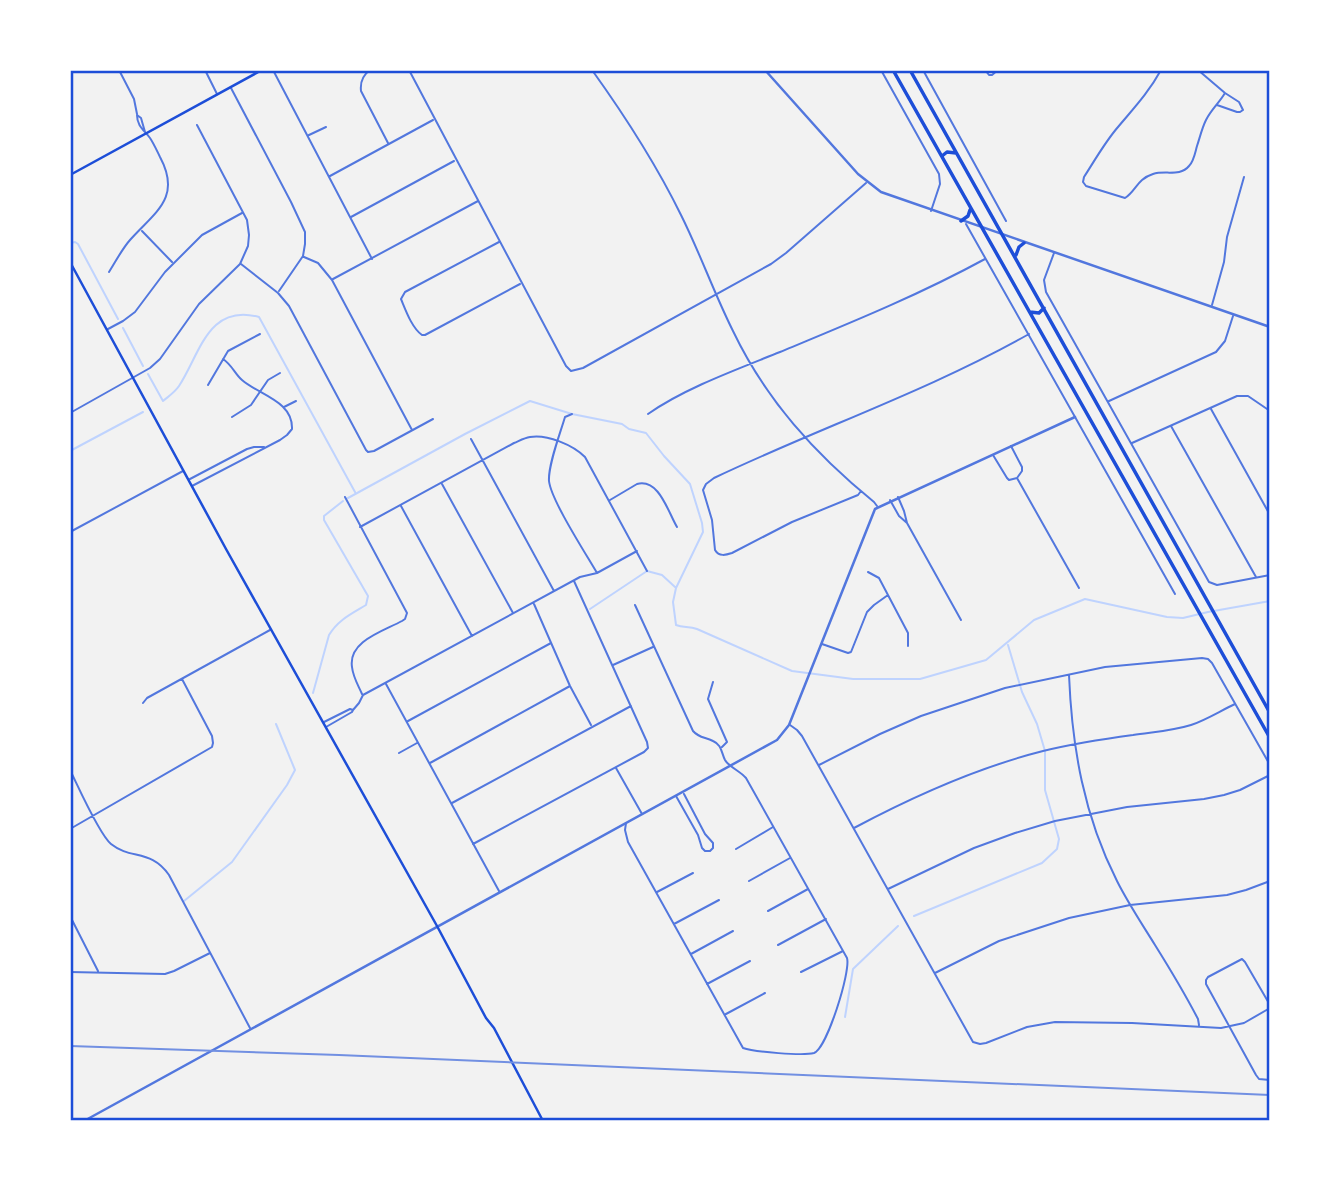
<svg xmlns="http://www.w3.org/2000/svg" width="1340" height="1191" font-family="'Exo 2',sans-serif">
	<rect width="100%" height="100%" fill="#f2f2f2"/>
	<g fill="none" stroke-linecap="round" stroke-linejoin="round">
		<!-- stream -->
		<path stroke="#bfd3fe" stroke-width="2" d="M71 243 75 242 78 244 118 319
			M123 328 143 366
			M148 374 163 401C169 396 175 392 179 386 200 354 208 303 259 317L355 492
			M70 451 143 412
			M348 498 465 434 530 401 572 414 622 424 629 429 646 433 664 456 690 484 702 523 703 532 676 588 673 602 676 625C683 628 689 626 697 629L792 671 853 679H920L986 660 1034 620 1085 599 1167 617 1183 618 1208 612 1270 601
			M590 609 647 571 662 575 675 587
			M313 693 329 635C338 620 351 614 366 605L368 596 324 520V516L343 501
			M184 901 232 862 287 785 295 770 276 724
			M914 916 1042 863 1057 849 1059 839 1045 790V751L1037 724 1022 692 1008 645
			M845 1017 853 969 898 926"/>
		<!-- minor -->
		<path stroke="#5277de" stroke-width="2" d="M119 70 134 99 137 114
			M205 70 217 94
			M273 70 372 259
			M370 70C363 75 360 82 361 91L388 143
			M409 70 566 366 571 371 583 368 771 264 786 253 866 183
			M592 70C625 116 656 164 681 215 700 253 714 293 733 331 766 400 815 454 874 502L877 506
			M881 70 939 174 940 184 931 211
			M923 70 1006 221
			M985 70 989 75H992L998 70
			M1161 70C1149 92 1134 108 1118 127 1105 142 1095 160 1084 177L1083 182 1086 186 1125 198C1136 191 1137 179 1153 174 1165 170 1180 177 1189 166 1194 161 1195 153 1197 146 1200 137 1202 128 1206 120 1211 110 1219 103 1225 93
			M1198 70 1225 93 1239 102 1243 110 1240 112H1237L1217 105
			M231 88 291 202 305 232V244L303 256 279 291
			M309 135 326 127
			M330 176 433 120
			M351 217 454 161
			M966 224 1175 594
			M142 231 172 262
			M499 242 405 292 401 299C406 311 412 328 422 335H425L520 284
			M1054 253 1044 280 1046 292 1209 582 1217 585 1270 575
			M304 257 318 263 332 280 412 430
			M241 264 278 293 289 306 366 450 368 452 374 451 433 419
			M109 272C116 261 122 249 130 240 155 212 182 198 160 157 157 151 154 144 150 138 144 130 137 126 137 115L141 118 145 132
			M333 279 478 201
			M1212 305 1224 262 1227 237 1244 177
			M108 329 123 321 135 312 165 272 202 235 242 213
			M208 385 228 351 260 334
			M1109 401 1216 352 1225 341 1233 316
			M284 407 296 401
			M1211 409 1270 515
			M70 413 150 368 160 359 199 304 240 264 248 246 249 235 247 220 197 125
			M572 414 565 417C560 434 548 465 549 481 551 500 586 554 597 573
			M648 414C685 388 738 369 780 352 850 323 919 295 985 259
			M232 417 251 405 268 380 280 373
			M1171 426 1256 577
			M471 439 554 591
			M1132 443 1237 396H1248L1270 411
			M993 455 1007 478 1009 480 1017 478 1022 471V467L1011 446
			M1017 478 1079 588
			M190 479 247 449 254 447H264
			M442 484 513 613
			M192 486 280 440 287 435 292 429C293 401 259 395 242 380 235 374 232 365 223 359
			M861 491 858 495 792 522 732 553C726 555 719 557 715 550L712 520 703 490 706 484 714 478C819 428 928 391 1029 334
			M345 497 407 613 405 619 402 621C384 631 348 641 352 667 353 677 358 685 362 694
			M610 500 637 484C659 478 668 512 677 527
			M890 500 899 516 907 523 904 511 898 497
			M401 506 472 636
			M907 523 961 620
			M360 527 514 443C519 441 524 438 530 437 547 434 573 445 585 457L647 571
			M70 532 183 471
			M868 572 879 578 908 633V646
			M534 604 570 686 591 725
			M822 644 848 653 851 652 867 612 874 605 888 595
			M613 665 653 647
			M1069 675C1072 748 1084 816 1117 881 1128 903 1142 924 1155 945 1170 969 1185 994 1198 1019L1199 1025
			M713 682 708 699 727 742 722 747
			M386 684 499 891
			M143 703 147 698 270 630
			M353 710 359 703 363 695 580 577 597 573 637 551
			M408 721 551 643
			M324 722 350 709 353 710 352 712 326 727
			M790 725 797 730 802 736 973 1042 980 1044 986 1043 1027 1027 1055 1022 1132 1023 1221 1028 1244 1023 1270 1008
			M399 753 417 743
			M430 763 570 686
			M819 765 880 734 921 716 1005 688 1105 667 1202 658 1208 659 1212 663 1270 765
			M616 768 642 814
			M70 770C78 786 99 834 111 844 131 860 151 849 169 875L250 1028
			M676 796 698 835 702 848 705 851H710L713 848V843L705 834 684 794
			M452 803 631 706
			M626 823 625 830 628 842 743 1048C754 1052 803 1056 814 1053 827 1048 851 971 847 958L746 778C740 771 729 767 725 760 721 752 722 745 713 741 705 737 699 738 693 731L635 605
			M854 828C914 796 976 768 1043 751 1072 744 1103 739 1133 735 1152 732 1172 731 1191 725 1206 720 1220 711 1235 704
			M70 829 212 747 213 743 212 736 182 679
			M473 844 644 752 648 748 647 742 574 581
			M736 849 773 827
			M749 881 790 858
			M888 889 974 848 1015 833 1055 821 1127 807 1204 799 1224 795 1240 790 1270 775
			M657 892 693 873
			M768 911 808 889
			M70 916 98 971
			M674 924 719 900
			M778 945 826 919
			M691 954 733 931
			M70 972 165 974 174 971 210 953
			M801 972 843 951
			M935 973 999 941 1069 918 1130 905 1227 895 1246 890 1270 881
			M707 984 750 961
			M1270 1005 1245 962 1242 959 1208 977 1206 980V984L1256 1075 1259 1079 1270 1080
			M726 1014 765 993"/>
		<!-- tertiary -->
		<path stroke="#5277de" stroke-width="2.5" d="M765 70 858 174 881 192 1270 327
			M84 1121 777 740 789 725 875 509 1075 417"/>
		<!-- secondary -->
		<path stroke="#1d4ed8" stroke-width="2.5" d="M70 175 262 70
			M70 262 226 549 437 926 486 1018 494 1028 543 1121"/>
		<!-- primary -->
		<path stroke="#1d4ed8" stroke-width="3.5" d="M893 70 1270 738
			M910 70 1270 713
			M942 156 947 152 956 153
			M961 221 968 216 970 210
			M1016 255 1019 247 1024 243
			M1030 312 1039 313 1044 308"/>
		<!-- rail -->
		<path stroke="#7290e2" stroke-width="2" d="M70 1046 339 1055 1270 1095"/>
	</g>
	<!-- border -->
	<rect width="1340" height="1191" fill="none" stroke="#ffffff" stroke-width="144"/>
	<rect x="72" y="72" width="1196" height="1047" fill="none" stroke="#1d4ed8" stroke-width="2.5"/>
</svg>
